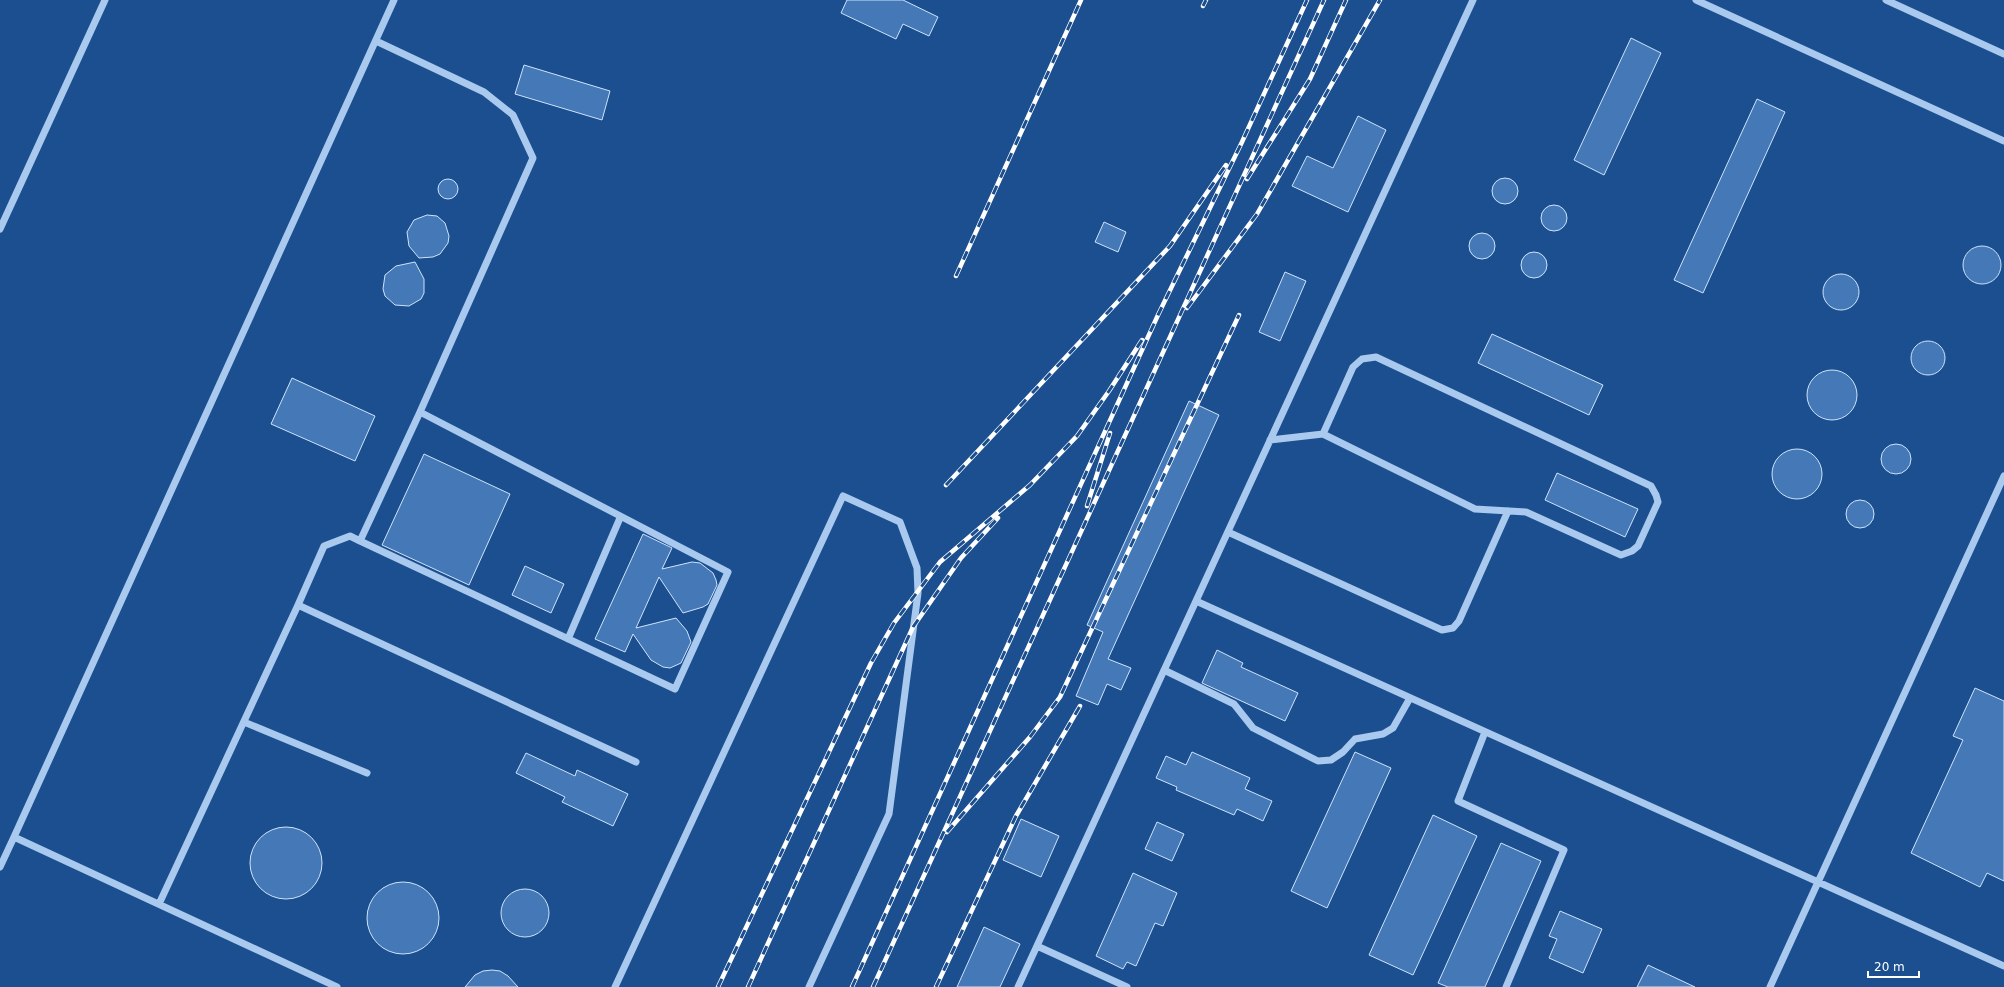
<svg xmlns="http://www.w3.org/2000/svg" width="2004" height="987" font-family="'DejaVu Sans',sans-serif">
	<rect width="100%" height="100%" fill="#1b4f8f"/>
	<!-- building -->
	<path fill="#4478b7" stroke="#cfe3fa" d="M847 0H903L938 17 929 36 903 24 896 39 841 13Z
		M1631 38 1661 53 1604 175 1574 160Z
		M524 65 610 91 602 120 515 94Z
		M1757 99 1785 112 1703 293 1674 280Z
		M1358 116 1386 130 1348 212 1292 186 1307 156 1333 168Z
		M1492 191a13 13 0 1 1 26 0a13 13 0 1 1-26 0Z
		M438 189a10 10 0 1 1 20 0a10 10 0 1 1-20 0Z
		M1541 218a13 13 0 1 1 26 0a13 13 0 1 1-26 0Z
		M427 215 437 216 445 223 449 236 448 243 440 254 433 257 419 258 409 246 407 232 414 220Z
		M1104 222 1126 232 1118 252 1095 242Z
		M1469 246a13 13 0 1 1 26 0a13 13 0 1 1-26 0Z
		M1963 265a19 19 0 1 1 38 0a19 19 0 1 1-38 0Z
		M1521 265a13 13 0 1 1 26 0a13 13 0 1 1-26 0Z
		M415 262 424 279V293L421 299 409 306 395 305 385 296 383 289 385 275 396 266Z
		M1285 272 1306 281 1280 341 1259 332Z
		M1823 292a18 18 0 1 1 36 0a18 18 0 1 1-36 0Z
		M1492 334 1603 385 1589 415 1478 363Z
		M1911 358a17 17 0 1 1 34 0a17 17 0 1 1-34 0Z
		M1807 395a25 25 0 1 1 50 0a25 25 0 1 1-50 0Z
		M292 378 375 416 355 461 271 424Z
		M1189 401 1219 415 1108 659 1131 668 1121 690 1107 684 1098 705 1076 696 1103 632 1087 625Z
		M1881 459a15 15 0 1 1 30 0a15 15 0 1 1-30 0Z
		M1772 474a25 25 0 1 1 50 0a25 25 0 1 1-50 0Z
		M424 454 510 494 469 585 382 545Z
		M1557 473 1638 509 1625 537 1545 500Z
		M1846 514a14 14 0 1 1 28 0a14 14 0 1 1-28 0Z
		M643 534 672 548 662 569 692 562 700 563 713 573 716 580 717 585 708 604 703 607 683 613 659 577 636 628 676 618 687 631 691 642 681 663 670 668 663 667 651 660 633 634 625 652 595 639Z
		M525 566 564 584 551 613 512 595Z
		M1217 650 1243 663 1241 667 1298 693 1285 721 1202 683Z
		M1975 688 2004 701V881L1987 873 1980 887 1911 853 1963 740 1953 736Z
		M1192 752 1250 778 1245 789 1272 801 1263 821 1237 809 1234 815 1176 790 1177 787 1156 778 1166 756 1186 765Z
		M1355 752 1391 768 1327 908 1291 891Z
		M526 753 575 776 577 770 628 794 613 826 562 802 565 797 516 773Z
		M1433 815 1477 836 1413 975 1369 955Z
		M1021 819 1059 836 1041 877 1003 860Z
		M1157 822 1184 834 1172 861 1145 849Z
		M250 863a36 36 0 1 1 72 0a36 36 0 1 1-72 0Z
		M1501 843 1541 861 1485 987H1448L1438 983Z
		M1133 873 1177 893 1163 926 1155 923 1136 966 1127 962 1123 969 1096 956Z
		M367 918a36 36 0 1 1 72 0a36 36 0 1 1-72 0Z
		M501 913a24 24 0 1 1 48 0a24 24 0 1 1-48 0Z
		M1560 911 1602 929 1583 973 1549 958 1557 939 1549 936Z
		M984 927 1020 944 1000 987H957Z
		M1648 965 1695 987H1637Z
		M492 970 500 971 508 976 518 987H465L475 975 483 971Z"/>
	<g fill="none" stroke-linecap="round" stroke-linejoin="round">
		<!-- minor -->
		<path stroke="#a9c9ee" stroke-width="7" d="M1696 0 2004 141
			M1886 0 2004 54
			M376 41 484 92 513 115 533 158 420 412
			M0 229 105 0
			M1270 440 1323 434 1353 367 1362 359 1376 357 1651 486 1656 495 1658 502 1638 546 1632 551 1621 555 1526 512 1475 509 1323 434
			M1228 532 1442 630 1453 628 1459 621 1508 511
			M1196 601 2004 966
			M298 605 324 546 350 536 360 541 675 689 728 572 420 412 360 541
			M568 639 620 518
			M1164 670 1234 704 1253 728 1318 761 1331 760 1343 752 1355 739 1383 734 1393 728 1410 698
			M244 722 367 773
			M1485 732 1458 801 1564 850 1506 987
			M14 837 394 0
			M0 867 14 837 337 987
			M159 904 298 605 636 762
			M1037 946 1127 987
			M615 987 843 496 900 522 917 568 918 593 889 814 809 987
			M1018 987 1473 0
			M1770 987 2004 476"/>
		<!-- rail casing -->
		<g stroke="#fff" stroke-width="4.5">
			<path id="rail" d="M1203 6 1206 0
				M1247 179 1310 79 1346 0
				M956 276 1081 0
				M1187 308 1257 214 1380 0
				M946 485 1170 246 1226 165
				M1087 506 1110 433
				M947 832 1030 737 1060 697 1239 315
				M718 987 871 663 894 623 940 562 1030 485 1077 436 1109 391 1142 340
				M748 987 913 627 961 558 998 518
				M852 987 1158 315 1242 142 1307 0
				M873 987 1324 0
				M936 987 1016 816 1080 706"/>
		</g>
		<!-- rail -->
		<use href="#rail" stroke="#1b4f8f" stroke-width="3" stroke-dasharray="9" stroke-linecap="butt"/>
	</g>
	<!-- scale -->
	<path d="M1868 971v6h51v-6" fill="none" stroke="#ffffff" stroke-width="2"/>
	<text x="1874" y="971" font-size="12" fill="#ffffff" stroke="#1b4f8f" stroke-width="3" paint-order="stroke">20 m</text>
</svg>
